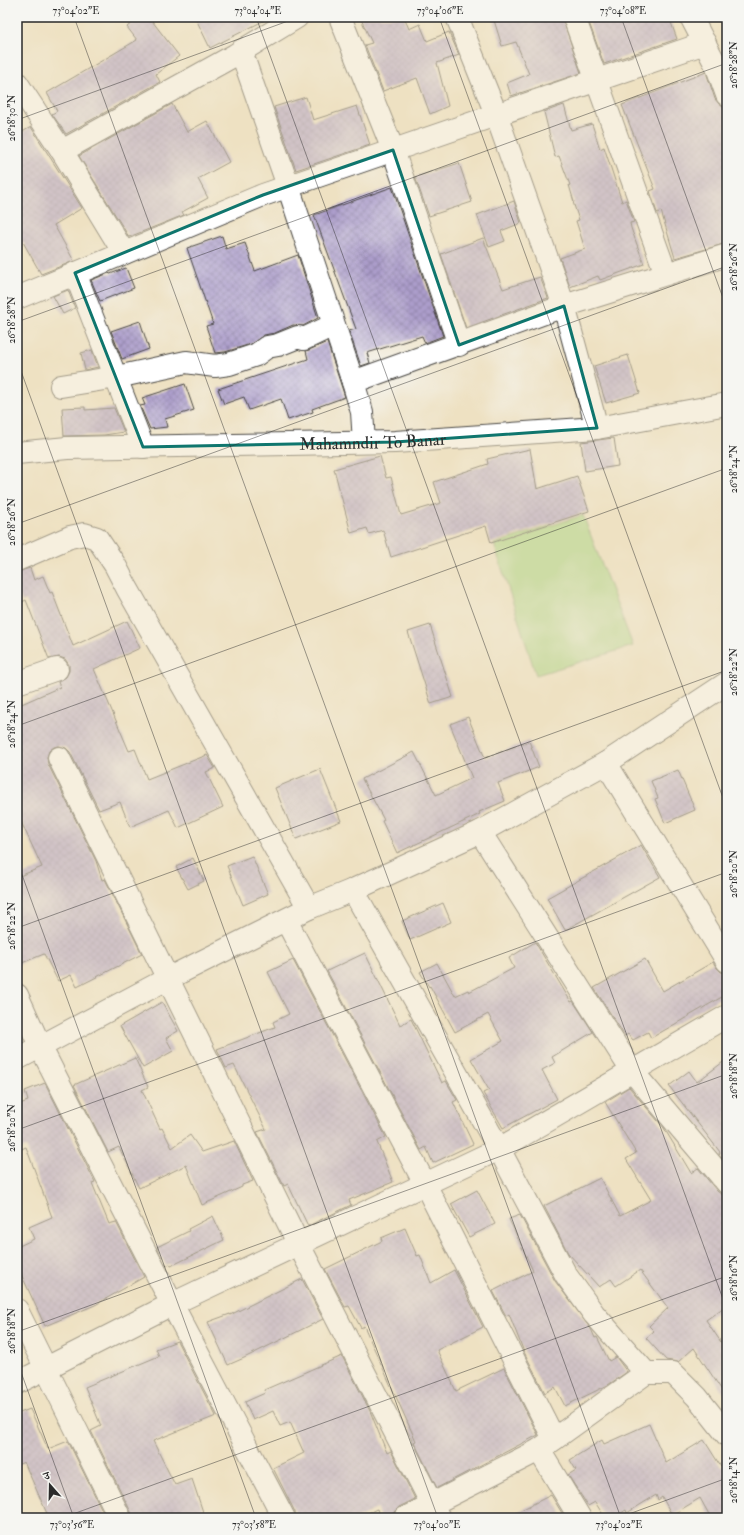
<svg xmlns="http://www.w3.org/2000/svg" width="744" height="1535" font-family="'IM FELL Double Pica','Noto Serif Devanagari',serif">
	<defs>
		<pattern id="building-cross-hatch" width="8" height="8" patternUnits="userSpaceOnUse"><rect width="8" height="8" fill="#ac9dcb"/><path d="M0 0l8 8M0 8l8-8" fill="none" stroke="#8c80a5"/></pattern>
	</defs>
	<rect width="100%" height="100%" fill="#f6f6f2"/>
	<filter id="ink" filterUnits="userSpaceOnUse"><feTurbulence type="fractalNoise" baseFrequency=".025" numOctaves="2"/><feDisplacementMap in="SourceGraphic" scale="8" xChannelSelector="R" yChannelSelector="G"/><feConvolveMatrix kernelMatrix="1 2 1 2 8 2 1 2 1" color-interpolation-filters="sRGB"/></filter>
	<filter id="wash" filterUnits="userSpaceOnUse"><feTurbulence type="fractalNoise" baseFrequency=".012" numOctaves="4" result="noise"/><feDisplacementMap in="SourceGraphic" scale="16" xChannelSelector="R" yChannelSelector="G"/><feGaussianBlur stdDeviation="0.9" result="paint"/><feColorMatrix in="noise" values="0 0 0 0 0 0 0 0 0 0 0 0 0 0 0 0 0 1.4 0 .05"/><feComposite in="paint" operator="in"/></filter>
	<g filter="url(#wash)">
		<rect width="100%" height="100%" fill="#eee1c2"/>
		<!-- grass -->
		<path fill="#a5d482" stroke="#688056" d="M583 515 633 646 536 675 494 544Z"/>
		<g id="blocks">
			<!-- building -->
			<path fill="url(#building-cross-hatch)" d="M139 17H149L179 56 156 74 160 82 66 134 52 114 57 111 47 93 137 40 127 27Z
				M195 17H271L210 48Z
				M360 17H404L409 29 420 24 427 41 449 32 459 55 437 63 448 106 430 114 417 78 383 91 365 45 372 43Z
				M493 17H562L581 73 511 96 507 83 529 74 516 42 502 46Z
				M587 17H669L677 39 604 64Z
				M706 72 715 99 719 104 723 107 727 116V243L675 258 661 211 657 213 650 191 655 189 622 105Z
				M306 97 313 120 357 106 370 145 296 170 274 107Z
				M172 104 187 132 207 121 229 162 198 179 208 198 182 212 184 215 129 237 79 156Z
				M564 105 571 130 592 124 600 149 604 147 622 202 626 200 634 222 630 223 631 228 644 264 600 280 598 276 570 287 560 258 585 249 576 221 579 220 573 202H574L569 185H570L559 156 555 157 544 112Z
				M31 127 82 208 54 225 74 261 41 274 23 242 17 247V135Z
				M459 163 472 202 429 216 415 177Z
				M392 187 443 336 425 343 422 336 367 353 370 363 361 366 349 331 356 329 314 215Z
				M514 201 521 223 501 231 505 241 489 247 477 215Z
				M222 236 226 249 245 243 255 271 298 255 318 318 303 326 293 325 275 333 264 335 251 344 225 352 215 353 206 326 213 324 187 248Z
				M483 238 503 289 540 277 548 298 466 328 441 254Z
				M126 268 134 288 100 301 91 280 109 273 110 274Z
				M68 290 75 308 63 314 53 296Z
				M140 321 149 349 122 359 111 331Z
				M327 342 345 397 312 409 313 412 288 420 281 399 249 410 244 397 224 404 218 389 308 359 306 351 309 350Z
				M92 350 98 367 85 370 81 353Z
				M628 355 640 393 606 403 594 366Z
				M185 384 194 410 165 419 167 427 150 429 140 406 145 405 142 398Z
				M85 407V410L114 408 124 432 104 435 64 436 62 408Z
				M614 438 618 466 585 471 581 442Z
				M530 449 537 489 577 476 589 511 491 543 486 526 391 557 383 530 369 534 367 528 351 533 334 469 380 456 386 478 391 477 401 515 441 503 434 482 488 464 487 459Z
				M30 568 34 580 43 576 50 593 52 592 73 646 127 621 140 648 94 669 129 751 135 749 147 779 207 755 215 768 206 772 223 807 178 828 169 810 130 827 120 802 99 810 70 752 66 748 59 746 54 747 49 751 47 757 48 764 96 861 102 880 105 879 142 954 77 987 71 975 58 981 44 954 17 965V877L42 867 17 813V706L60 687 58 682 66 677 69 671V665L65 659 59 657 49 659 26 600 22 602 17 589V572Z
				M430 625 453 697 431 704 408 632Z
				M468 717 485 758 529 741 539 767 498 783 505 801 479 812 480 814 397 853 382 821 384 820 362 779 414 752 436 795 472 778 450 724Z
				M320 769 341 821 296 839 275 788Z
				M678 770 695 810 665 823 655 799 658 798 651 781Z
				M641 845 660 877 565 930 547 898Z
				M252 856 268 894 243 905 227 866Z
				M193 858 204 881 188 889 176 867Z
				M443 903 451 922 410 940 402 921Z
				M535 942 571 1002 573 1001 593 1032 552 1057 555 1063 542 1070 557 1099 503 1128 483 1093 489 1090 471 1059 503 1041 488 1014 455 1032 430 986 429 987 420 972 437 963 455 996 468 990 469 992 514 968 509 958Z
				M365 953 400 1025 411 1019 442 1083 446 1081 457 1100 453 1102 473 1144 433 1163 426 1147 421 1150 327 971Z
				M645 959 663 991 713 962 717 968 721 972 726 973 727 976V994L651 1038 648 1032 633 1040 628 1034 625 1036 594 988Z
				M293 960 386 1137 377 1142 393 1182 349 1200 351 1205 308 1226 288 1184 284 1186 257 1132 266 1129 234 1065 226 1068 217 1049 275 1027 273 1022 289 1014 268 972Z
				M162 1002 178 1031 166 1038 173 1051 143 1068 120 1026Z
				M135 1058 148 1087 142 1090 160 1129 162 1128 172 1148 190 1135 202 1152 234 1141 253 1181 242 1185V1187L202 1205 186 1165 139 1188 119 1147 108 1152 74 1085Z
				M727 1059V1164L719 1154 720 1152 669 1086 689 1071 697 1082Z
				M45 1083 95 1182 92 1183 109 1224 116 1222 144 1277 95 1305 45 1326 17 1265V1247L34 1239 29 1227 52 1217 26 1147 17 1151V1105L28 1101 25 1091Z
				M629 1087 664 1128 691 1173 698 1168 717 1191 722 1195H727V1305L706 1320 727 1351V1398L694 1348 678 1362 666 1360 646 1338 654 1331 649 1326 668 1308 640 1270 616 1286 611 1279 599 1287 568 1253 544 1206 600 1178 620 1216 651 1200 626 1159 636 1153 605 1102Z
				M477 1190 495 1224 469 1237 451 1204Z
				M520 1215 555 1281 591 1329 595 1338 597 1337 609 1361 616 1357 627 1372 608 1385 565 1406 555 1387 545 1393 524 1352 509 1314 506 1316 493 1291 533 1271 509 1219Z
				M213 1216 224 1240 171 1266 170 1264 166 1266 157 1247 189 1231 188 1229Z
				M405 1228 417 1256 420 1255 431 1283 454 1270 483 1327 437 1350 456 1391 504 1368 538 1435 437 1488 414 1442 416 1441 364 1326 361 1328 349 1306 345 1307 325 1269 382 1241 381 1238Z
				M302 1279 323 1319 244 1358 228 1365 208 1322 230 1314V1315Z
				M177 1341 216 1416 153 1441 175 1485 192 1479 205 1518H132L131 1512 91 1431 101 1426 85 1387 159 1356 156 1349Z
				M342 1356 370 1411 387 1453 391 1451 415 1499 399 1507 394 1512 393 1518H380L377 1509 357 1518H296L295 1512 273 1468 304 1453 290 1422 280 1426 273 1411 253 1420 245 1402 265 1393 264 1390Z
				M30 1409 48 1449 68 1441 106 1518H49L24 1462 17 1465V1414Z
				M649 1424 666 1463 704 1440 721 1467 727 1465V1514L721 1518H711L700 1498 672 1515 662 1497 658 1500 656 1495 627 1513 626 1510 613 1518H605L595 1502 588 1506 568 1475 576 1470 570 1460 602 1440 604 1444Z
				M551 1495 565 1518H505Z"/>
		</g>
	</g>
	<g filter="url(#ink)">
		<use href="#blocks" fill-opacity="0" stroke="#484642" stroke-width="1"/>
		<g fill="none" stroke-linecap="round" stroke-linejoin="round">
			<!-- minor casing -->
			<g stroke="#484642" stroke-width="24">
				<g id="minor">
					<path d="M340 17 393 150 459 345"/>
					<path d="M457 17 496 114 564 306 597 428"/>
					<path d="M574 17 666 274"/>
					<path d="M691 17 717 67 727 95"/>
					<path d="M241 51 288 186 353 382"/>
					<path d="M17 83 62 151 235 55 297 17"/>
					<path d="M62 151 124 253"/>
					<path d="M75 273 143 447"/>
					<path d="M17 298 263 195 705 43"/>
					<path d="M61 386 117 377 186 362 215 366 229 364 256 355 267 347 278 345 298 337 304 339 325 329 334 326"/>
					<path d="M364 442 362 412 353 382 564 306 727 255"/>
					<path id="s1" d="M17 453 67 448 395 442 597 428 727 404"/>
					<path d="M17 560 70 537 84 534 97 538 115 565 127 588 309 908"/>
					<path d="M17 683 57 669"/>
					<path d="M59 758 299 1245 439 1518"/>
					<path d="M606 763 727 961"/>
					<path d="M480 832 632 1071 727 1183"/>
					<path d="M353 890 480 832 606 763 727 683"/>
					<path d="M286 920 425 1184 554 1439"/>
					<path d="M17 995 40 1046 172 1304 284 1518"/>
					<path d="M17 1059 167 979 309 908 353 890 499 1149 566 1275 594 1314 646 1373 539 1450 405 1518"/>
					<path d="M17 1310 120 1518"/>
					<path d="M646 1373H673L697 1397 727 1435"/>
					<path d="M17 1383 172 1304 499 1149 727 1016"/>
					<path d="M539 1450 580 1518"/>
				</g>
			</g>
			<!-- minor -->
			<use href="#minor" stroke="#fff" stroke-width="22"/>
		</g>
	</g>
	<!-- marked area -->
	<path d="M0 0H744V1535H0ZM393 150 459 345 564 306 597 428 395 442 143 447 75 273 263 195Z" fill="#eee1c2" fill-opacity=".55" fill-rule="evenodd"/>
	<path fill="none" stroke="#0f766e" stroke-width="3" stroke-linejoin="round" d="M393 150 459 345 564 306 597 428 395 442 143 447 75 273 263 195Z"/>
	<!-- ticks -->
	<path fill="none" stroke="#2b2b2b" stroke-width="1" stroke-opacity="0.45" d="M74 17 621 1518M256 17 727 1310M439 17 727 809M621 17 727 309M17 120 299 17M17 322 727 63M17 360 438 1518M17 524 727 266M17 726 727 468M17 861 256 1518M17 928 727 670M17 1130 727 872M17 1332 727 1074M17 1361 74 1518M62 1518 727 1276M618 1518 727 1478"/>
	<g text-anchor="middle" stroke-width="4" stroke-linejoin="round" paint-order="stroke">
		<!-- street labels -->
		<g font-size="17" fill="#2b2b2b" stroke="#f6f6f2">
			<text dy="6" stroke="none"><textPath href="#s1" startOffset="356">Mahamndir To Banar</textPath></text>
		</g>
	</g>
	<!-- margin -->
	<rect width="744" height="1535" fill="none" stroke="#f6f6f2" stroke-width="44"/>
	<!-- north arrow -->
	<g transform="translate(50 1485) rotate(340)" stroke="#f6f6f2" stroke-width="3" paint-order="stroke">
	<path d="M0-3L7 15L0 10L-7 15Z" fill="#2b2b2b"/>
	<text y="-6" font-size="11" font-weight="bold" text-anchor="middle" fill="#2b2b2b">उ</text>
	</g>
	<rect x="22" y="22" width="700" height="1491" fill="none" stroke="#2b2b2b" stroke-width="1.5"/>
	<g font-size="10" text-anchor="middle" fill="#2b2b2b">
		<text x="76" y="14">73°04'02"E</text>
		<text x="258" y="14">73°04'04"E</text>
		<text x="440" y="14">73°04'06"E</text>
		<text x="623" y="14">73°04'08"E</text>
		<text transform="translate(733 65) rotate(-90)" y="4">26°18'28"N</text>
		<text transform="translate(11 118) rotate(-90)" y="4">26°18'30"N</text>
		<text transform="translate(733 267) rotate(-90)" y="4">26°18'26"N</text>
		<text transform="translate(11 320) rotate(-90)" y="4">26°18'28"N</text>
		<text transform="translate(733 469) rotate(-90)" y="4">26°18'24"N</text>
		<text transform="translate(11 522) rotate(-90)" y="4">26°18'26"N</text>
		<text transform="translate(733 672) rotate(-90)" y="4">26°18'22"N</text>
		<text transform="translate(11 724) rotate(-90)" y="4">26°18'24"N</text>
		<text transform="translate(733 874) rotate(-90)" y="4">26°18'20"N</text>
		<text transform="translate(11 926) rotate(-90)" y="4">26°18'22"N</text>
		<text transform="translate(733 1076) rotate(-90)" y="4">26°18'18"N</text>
		<text transform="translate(11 1128) rotate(-90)" y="4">26°18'20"N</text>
		<text transform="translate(733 1278) rotate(-90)" y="4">26°18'16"N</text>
		<text transform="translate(11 1331) rotate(-90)" y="4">26°18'18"N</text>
		<text transform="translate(733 1480) rotate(-90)" y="4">26°18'14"N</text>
		<text x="72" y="1528">73°03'56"E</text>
		<text x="254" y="1528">73°03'58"E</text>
		<text x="437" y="1528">73°04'00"E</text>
		<text x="619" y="1528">73°04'02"E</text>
	</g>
</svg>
